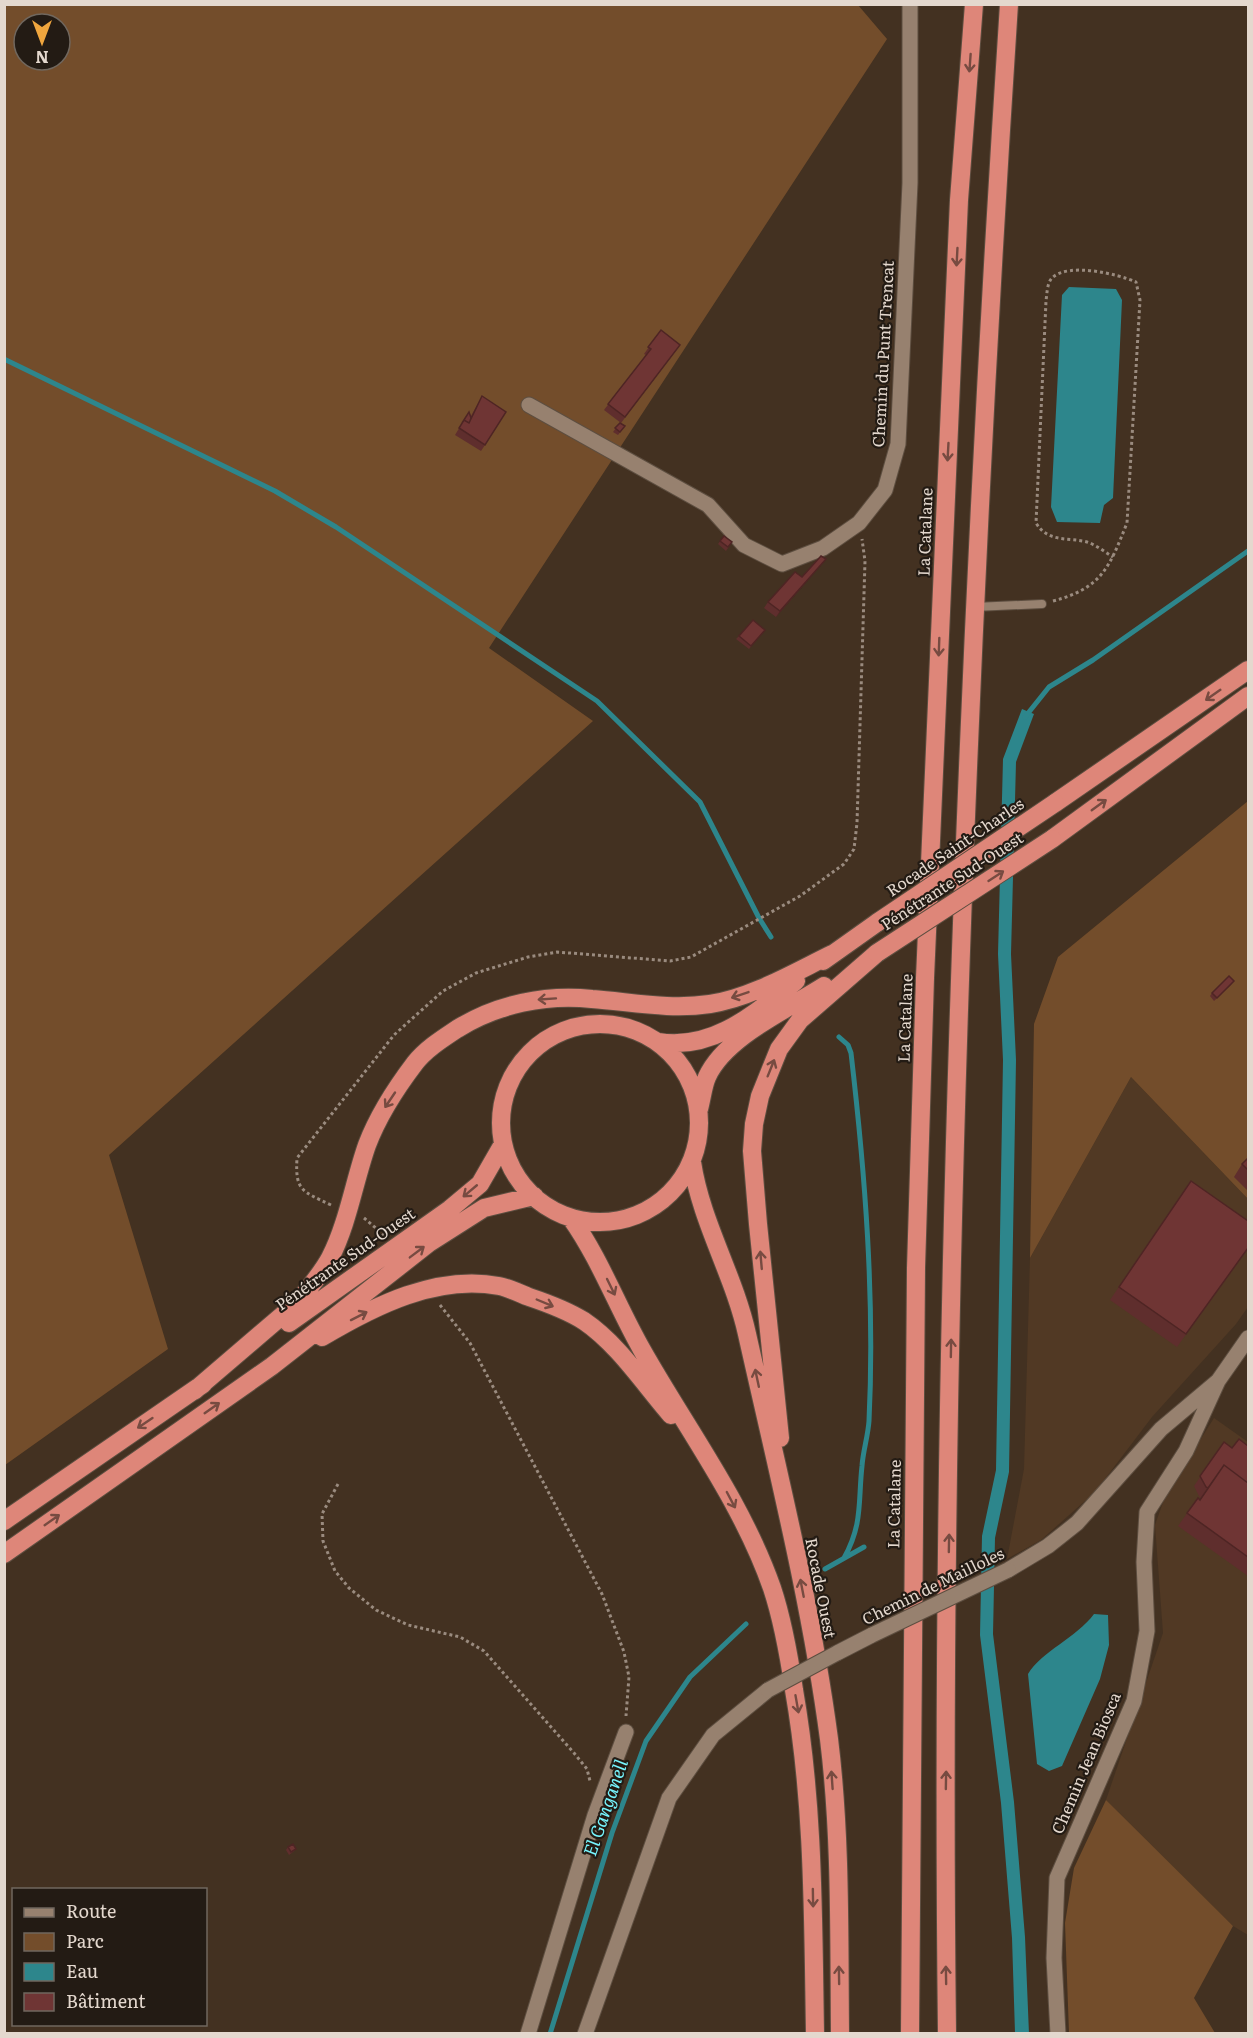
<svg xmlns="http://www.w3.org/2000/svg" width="1253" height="2038" font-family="Literata,serif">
	<rect width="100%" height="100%" fill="#433121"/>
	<!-- built -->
	<path fill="#513924" d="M1131 1077 1248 1199V1307L1236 1324 1152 1417 1095 1492 1041 1540 1007 1559 1024 1469 1030 1258Z
		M1214 1418 1248 1442V1935L1233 1926 1191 1887 1106 1800 1163 1633 1155 1525 1166 1494Z"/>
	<!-- green -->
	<path fill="#734d2b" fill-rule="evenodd" d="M5 5H858L887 39 489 648 593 721 109 1155 168 1349 5 1465ZM24 24H60V60H24Z
		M1248 801V1199L1131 1077 1030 1258 1034 1024 1058 957Z
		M1106 1800 1233 1926 1194 1998 1215 2033H1069L1065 1923 1074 1868Z"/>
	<!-- water -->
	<path fill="#2d868c" d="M1069 287 1116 289 1122 300 1113 498 1104 505 1100 523 1057 522 1051 507 1062 295Z
		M1022 709 1034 714 1016 762 1011 954 1016 1060 1009 1472 995 1538 993 1634 1014 1802 1025 1937 1029 2034 1015 2033 1012 1938 1001 1803 980 1635 982 1536 996 1470 1003 1060 998 954 1003 759Z
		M1094 1614 1108 1615 1109 1645 1100 1679 1062 1766 1049 1771 1037 1764 1028 1674C1042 1651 1076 1638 1094 1614Z"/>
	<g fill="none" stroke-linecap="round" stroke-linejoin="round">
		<!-- stream -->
		<path stroke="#2d868c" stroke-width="5" d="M4 359 275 491 336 527 597 701 700 802 759 918 771 937
			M1025 717 1049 687 1093 660 1248 551
			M839 1037 848 1045 851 1053C865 1173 875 1299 869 1421 868 1436 863 1451 862 1466 858 1502 863 1524 844 1558
			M825 1569 864 1547
			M550 2034 612 1833 646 1741 690 1677 746 1624"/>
		<!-- lane casing -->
		<g stroke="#5d4e40" stroke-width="10">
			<path id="lane" d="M975 607 1042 604"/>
		</g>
		<!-- street casing -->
		<g stroke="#5d4e40" stroke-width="17">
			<path id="street" d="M529 405 708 505 744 545 782 564 823 548 859 523 885 490 898 444 910 183V4
				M1008 1570 1048 1546 1077 1523 1161 1429 1218 1381 1248 1338
				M837 1653 872 1635
				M528 2034 595 1815 626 1732
				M585 2034 669 1798 713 1735 768 1690
				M1058 2034 1054 1958 1057 1878 1134 1701 1147 1631 1144 1562 1147 1512 1186 1451 1218 1381"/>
		</g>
		<!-- highway casing -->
		<g stroke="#5d4e40" stroke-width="20">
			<path id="highway" d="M1055 803 1248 670
				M1052 839 1248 696
				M823 961 878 922
				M501 1123a99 99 0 1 1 198 0a99 99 0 1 1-198 0Z
				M658 1042C714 1051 755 1013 796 981
				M699 1109C702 1098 703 1086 707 1077 725 1037 788 1009 824 986
				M692 1162C701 1222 734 1275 747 1334 777 1468 811 1603 829 1739 841 1836 839 1936 840 2034
				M571 1218C600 1259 617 1306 642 1350 686 1428 742 1502 772 1588 783 1621 789 1656 794 1690 814 1804 813 1918 815 2034
				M289 1323 450 1209 480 1184 503 1144
				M322 1337C374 1306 437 1274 499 1286 509 1288 519 1293 529 1297 547 1303 568 1311 584 1321 618 1344 644 1384 671 1415
				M194 1391 298 1302C309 1288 322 1273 330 1258 348 1223 354 1182 367 1145 378 1116 396 1088 415 1063 426 1049 442 1039 457 1029 497 1004 546 994 592 999 632 1002 670 1010 710 1004 751 998 795 972 832 954
				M780 1438 758 1224 752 1151 754 1124 760 1096 779 1049 800 1020 877 953
				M4 1521 203 1384
				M4 1554 272 1366 429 1243 484 1208 534 1196
				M910 2034 916 1268 925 978 959 200 974 4
				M947 2034C939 1357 965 679 1009 4"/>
		</g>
		<!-- path -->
		<path stroke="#9a8b7f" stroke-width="3" stroke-dasharray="3 3" stroke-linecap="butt" d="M1053 601C1102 588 1109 568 1127 523L1140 300 1136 282C1118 274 1068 262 1052 278 1047 283 1047 294 1046 301L1036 523C1048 543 1068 537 1087 542 1096 545 1105 552 1113 557
			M331 1205C302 1191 295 1191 297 1158L394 1035 443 991 476 973 528 957 557 952 670 961 691 957 800 896 844 864 854 849 857 823 865 561 862 539
			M364 1218 384 1235
			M440 1305 470 1343 602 1594 624 1652 629 1677 626 1716
			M338 1484 322 1514 323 1541 335 1571 349 1588 376 1610 408 1625 460 1637 484 1651 574 1753 587 1769 590 1781"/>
		<!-- lane -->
		<use href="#lane" stroke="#97816f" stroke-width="8"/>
		<!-- street -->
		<use href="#street" stroke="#97816f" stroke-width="15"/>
		<!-- highway -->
		<use href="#highway" stroke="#de8679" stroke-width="18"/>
		<!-- street-bridge casing -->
		<g stroke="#5d4e40" stroke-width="17" stroke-linecap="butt">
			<path id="street-bridge" d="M872 1635 1008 1570
				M768 1690 837 1653"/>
		</g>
		<!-- highway-bridge casing -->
		<g stroke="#5d4e40" stroke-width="20" stroke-linecap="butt">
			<path id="highway-bridge" d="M878 922 1055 803
				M877 953 1052 839"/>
		</g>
		<!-- street-bridge -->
		<use href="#street-bridge" stroke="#97816f" stroke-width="15"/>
		<!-- highway-bridge -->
		<use href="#highway-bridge" stroke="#de8679" stroke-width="18"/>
	</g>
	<!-- wall -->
	<path fill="#5f2e2d" d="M661 330 680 345 621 423 604 410 646 355 644 354Z
		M482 396 485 445 481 451 455 435 469 412 471 416Z
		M620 423 625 426 618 435 613 432Z
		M724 536 732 542 726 551 718 544Z
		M826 559 821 565 776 617 764 608 768 602Z
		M765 630 749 649 736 639 739 636Z
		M1232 984 1214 1001 1210 996 1212 993Z
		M1248 1158V1191L1234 1177 1242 1164Z
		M1191 1181 1248 1248 1177 1347 1110 1300Z
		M1224 1442 1232 1448 1248 1446V1576L1178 1526 1198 1498 1200 1500 1201 1498 1199 1496 1194 1486Z
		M288 1847 296 1849 293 1852 289 1855 286 1850Z"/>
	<!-- shaded-wall -->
	<path fill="#4e2524" d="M826 559 821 565 776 617 780 611Z"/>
	<!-- building -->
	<path fill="#6f3534" stroke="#4e2524" stroke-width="1.5" d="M661 330 680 345 625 417 608 404 651 349 648 347Z
		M482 396 506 412 485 445 459 428 464 420 469 423Z
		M469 412 471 418 470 421 469 423 464 420 462 423Z
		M620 423 625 426 620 432 615 428Z
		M724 536 732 542 728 547 720 541Z
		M821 556 826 559 780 611 768 602 795 572 802 577Z
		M753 620 765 630 751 646 739 636Z
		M1229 976 1234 981 1217 998 1212 993Z
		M1248 1158V1170L1242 1164Z
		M1191 1181 1248 1221V1248L1186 1334 1119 1287Z
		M1239 1439 1248 1446V1483L1224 1465 1208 1488 1206 1487 1200 1476 1224 1442 1232 1448Z
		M1224 1465 1248 1483V1557L1187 1513 1198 1498 1200 1500Z
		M293 1844 296 1849 291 1852 288 1847Z"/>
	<!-- one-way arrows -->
	<defs><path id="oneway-shaft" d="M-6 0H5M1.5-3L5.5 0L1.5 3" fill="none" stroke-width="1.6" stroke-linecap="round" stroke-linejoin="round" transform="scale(1.5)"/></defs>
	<g stroke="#774b41">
		<use href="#oneway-shaft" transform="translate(970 63) rotate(94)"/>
		<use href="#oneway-shaft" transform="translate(957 257) rotate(93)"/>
		<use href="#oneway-shaft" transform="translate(948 452) rotate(93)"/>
		<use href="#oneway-shaft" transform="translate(939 647) rotate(92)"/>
		<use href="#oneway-shaft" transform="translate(1213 695) rotate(145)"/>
		<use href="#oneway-shaft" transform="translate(1099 805) rotate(-36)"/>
		<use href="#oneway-shaft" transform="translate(996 876) rotate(-33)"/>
		<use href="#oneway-shaft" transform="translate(740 995) rotate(161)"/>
		<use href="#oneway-shaft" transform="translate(547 999) rotate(176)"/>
		<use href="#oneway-shaft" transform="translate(771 1068) rotate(-68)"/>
		<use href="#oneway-shaft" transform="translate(390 1100) rotate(124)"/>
		<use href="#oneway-shaft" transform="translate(470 1191) rotate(140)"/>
		<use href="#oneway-shaft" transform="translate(417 1252) rotate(-37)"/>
		<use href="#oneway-shaft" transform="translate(761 1260) rotate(-95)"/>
		<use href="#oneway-shaft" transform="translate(611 1287) rotate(64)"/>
		<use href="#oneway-shaft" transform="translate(545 1303) rotate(23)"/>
		<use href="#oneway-shaft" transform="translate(359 1316) rotate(-27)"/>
		<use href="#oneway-shaft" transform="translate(951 1348) rotate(-89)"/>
		<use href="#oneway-shaft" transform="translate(757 1378) rotate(-102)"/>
		<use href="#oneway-shaft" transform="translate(212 1408) rotate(-35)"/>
		<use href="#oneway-shaft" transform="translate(145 1423) rotate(146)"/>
		<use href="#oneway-shaft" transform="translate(731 1500) rotate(62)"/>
		<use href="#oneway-shaft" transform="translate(52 1520) rotate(-35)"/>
		<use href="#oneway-shaft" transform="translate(949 1543) rotate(-89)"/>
		<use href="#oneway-shaft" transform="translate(802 1588) rotate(-101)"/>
		<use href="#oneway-shaft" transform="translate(797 1704) rotate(80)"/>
		<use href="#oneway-shaft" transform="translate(832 1780) rotate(-94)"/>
		<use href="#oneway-shaft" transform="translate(946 1780) rotate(-89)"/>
		<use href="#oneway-shaft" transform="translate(813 1898) rotate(89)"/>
		<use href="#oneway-shaft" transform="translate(839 1975) rotate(-91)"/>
		<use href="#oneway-shaft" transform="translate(946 1975) rotate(-91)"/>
	</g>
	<g text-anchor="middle" stroke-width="4.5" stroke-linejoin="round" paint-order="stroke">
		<!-- street labels -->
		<g font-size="16" fill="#e4d8ce" stroke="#231b14">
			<text transform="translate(883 354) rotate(-87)" y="6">Chemin du Punt Trencat</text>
			<text transform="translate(925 532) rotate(-88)" y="6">La Catalane</text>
			<text transform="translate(955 847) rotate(-34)" y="6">Rocade Saint-Charles</text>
			<text transform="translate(952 881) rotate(-33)" y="6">Pénétrante Sud-Ouest</text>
			<text transform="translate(905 1018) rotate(-88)" y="6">La Catalane</text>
			<text transform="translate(345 1259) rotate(-35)" y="6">Pénétrante Sud-Ouest</text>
			<text transform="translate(894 1504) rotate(-89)" y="6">La Catalane</text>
			<text transform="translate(933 1586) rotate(-26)" y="6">Chemin de Mailloles</text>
			<text transform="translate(821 1588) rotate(79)" y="6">Rocade Ouest</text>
			<text transform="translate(1086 1763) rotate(-67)" y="6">Chemin Jean Biosca</text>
		</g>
		<!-- water labels -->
		<g font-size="18" font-style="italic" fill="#77f5fe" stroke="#231b14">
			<text transform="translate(606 1808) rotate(-71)" y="6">El Ganganell</text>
		</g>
	</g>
	<!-- border -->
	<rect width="1253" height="2038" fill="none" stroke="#e4d8ce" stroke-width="12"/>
	<!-- legend -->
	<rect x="12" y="1888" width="195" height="138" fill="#231b14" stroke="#70675e" stroke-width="1.5"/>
	<rect x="24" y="1908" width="30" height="9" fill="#97816f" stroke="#70675e" stroke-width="1.5"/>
	<text x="66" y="1918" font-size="18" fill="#e4d8ce">Route</text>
	<rect x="24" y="1933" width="30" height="18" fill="#734d2b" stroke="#70675e" stroke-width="1.5"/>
	<text x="66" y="1948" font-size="18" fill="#e4d8ce">Parc</text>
	<rect x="24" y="1963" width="30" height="18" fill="#2d868c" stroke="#70675e" stroke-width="1.5"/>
	<text x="66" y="1978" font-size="18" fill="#e4d8ce">Eau</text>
	<rect x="24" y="1993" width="30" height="18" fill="#6f3534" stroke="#70675e" stroke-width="1.5"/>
	<text x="66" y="2008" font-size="18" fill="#e4d8ce">Bâtiment</text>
	<!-- north arrow -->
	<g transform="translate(42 42) rotate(180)"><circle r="28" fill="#231b14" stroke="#70675e" stroke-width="1.5"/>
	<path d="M0-4.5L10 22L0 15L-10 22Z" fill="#f0a63e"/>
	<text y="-9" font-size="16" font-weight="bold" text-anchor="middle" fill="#e4d8ce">N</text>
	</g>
</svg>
